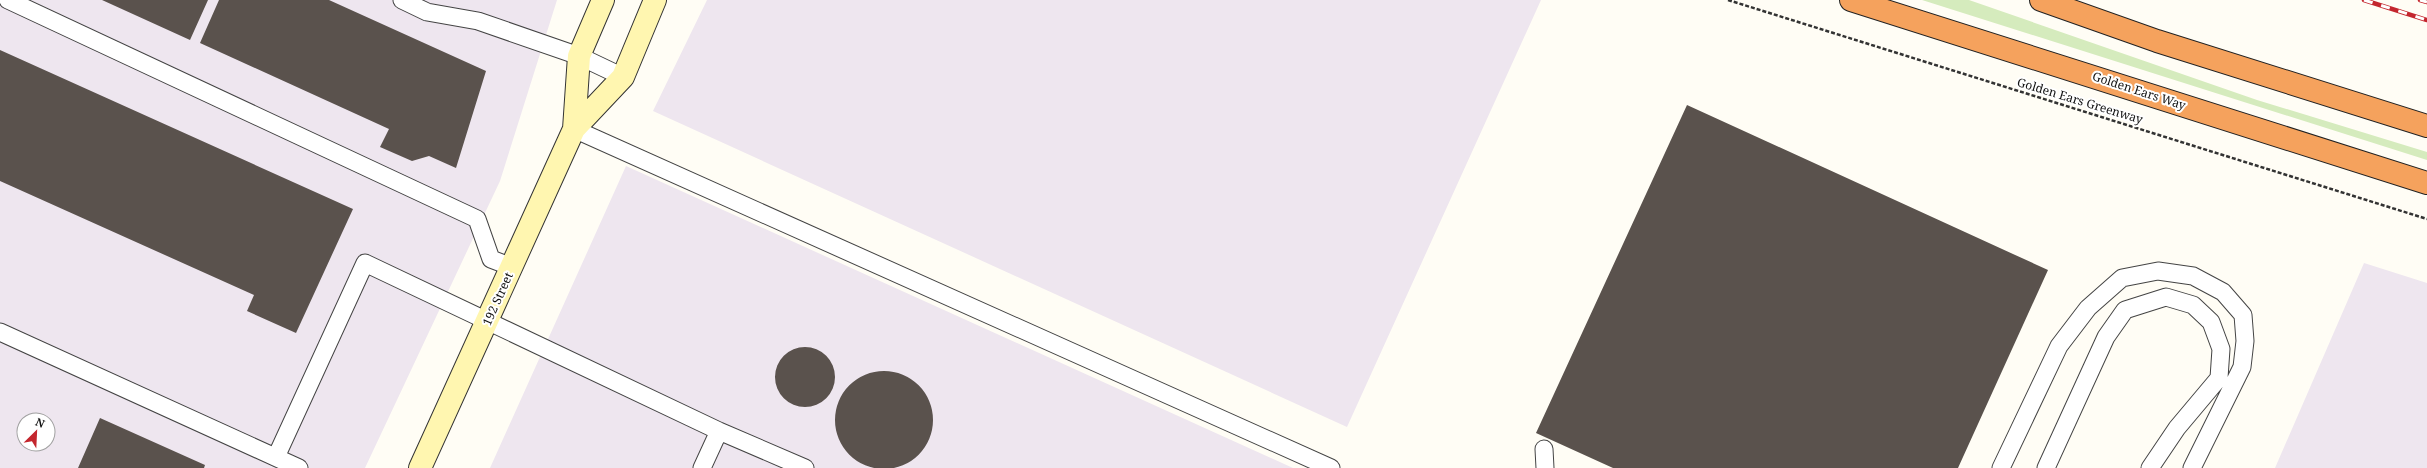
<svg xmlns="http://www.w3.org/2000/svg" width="2427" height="468" font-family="'Noto Serif',serif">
	<rect width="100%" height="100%" fill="#fffdf5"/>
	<!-- industrial -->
	<path fill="#eee6ef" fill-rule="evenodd" d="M0 0H557L500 181 365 468H0ZM24 420H48V444H24Z
		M707 0H1541L1347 427 653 111Z
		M626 166 1293 468H490Z
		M2364 263 2427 283V468H2275Z"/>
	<!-- green -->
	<path fill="#d5ebbd" d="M1922 0H1969L2257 100 2427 152V160Z"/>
	<!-- building -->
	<path fill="#5a524d" d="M102 0H208L190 40Z
		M219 0H329L486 71 456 168 429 156 412 161 380 147 389 129 200 43Z
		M0 50 353 209 296 333 247 311 254 295 0 181Z
		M1687 105 2048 270 1958 468H1613L1536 433Z
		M775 377a30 30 0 1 1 60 0a30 30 0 1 1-60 0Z
		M835 420a49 49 0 1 1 98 0a49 49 0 1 1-98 0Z
		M100 418 205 465 204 468H78Z"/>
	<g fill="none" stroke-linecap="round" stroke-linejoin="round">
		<!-- lane casing -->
		<g stroke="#444" stroke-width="19">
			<path id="lane" d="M8 0 477 219 491 259 512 267
				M402 0 427 12 478 21 579 56 623 77
				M574 129 1331 468
				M0 332 299 468
				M1544 449 1545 468
				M276 457 365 263 719 431 805 468
				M702 468 719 431
				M2001 468 2059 346 2088 308 2122 278 2158 271 2193 276 2223 292 2243 315 2245 341 2242 367 2192 468
				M2046 468 2106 337 2125 310 2166 297 2193 305 2211 322 2221 349 2219 378 2177 428 2150 468"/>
		</g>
		<!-- secondary casing -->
		<g stroke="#333" stroke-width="24">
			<path id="secondary" d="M574 129 579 56 603 0
				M420 468 574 129 623 77 655 0"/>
		</g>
		<!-- highway casing -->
		<g stroke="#222" stroke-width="24">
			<path id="highway" d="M1851 0 2427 183
				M2041 0 2157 41 2427 126"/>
		</g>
		<!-- path -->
		<path stroke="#333" stroke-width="2.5" stroke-dasharray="4 2" stroke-linecap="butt" d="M1728 0 2427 219"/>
		<!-- lane -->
		<use href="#lane" stroke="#fff" stroke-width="17"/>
		<!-- secondary -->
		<use href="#secondary" stroke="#fff6b0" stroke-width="22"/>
		<!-- highway -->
		<use href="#highway" stroke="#f5a25d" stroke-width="22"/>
		<!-- rail casing -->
		<g stroke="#c4262e" stroke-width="4.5">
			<path id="rail" d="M2364 0 2427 20
				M2420 0 2427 2"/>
		</g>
		<!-- rail -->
		<use href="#rail" stroke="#fff" stroke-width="3" stroke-dasharray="9" stroke-linecap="butt"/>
	</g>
	<g text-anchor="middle" stroke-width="4" stroke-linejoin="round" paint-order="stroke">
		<!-- street labels -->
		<g font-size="12" fill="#111" stroke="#fff">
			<text transform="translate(2139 91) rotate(18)" y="4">Golden Ears Way</text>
			<text transform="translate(2080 101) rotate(17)" y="4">Golden Ears Greenway</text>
			<text transform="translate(498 299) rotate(-66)" y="4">192 Street</text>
		</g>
	</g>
	<!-- north arrow -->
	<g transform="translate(36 432) rotate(24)"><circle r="19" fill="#ffffff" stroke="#a0a0a0"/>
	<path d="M0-3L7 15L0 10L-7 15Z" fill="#c4262e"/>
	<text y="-6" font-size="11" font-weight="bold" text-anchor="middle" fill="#111111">N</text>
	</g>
</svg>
